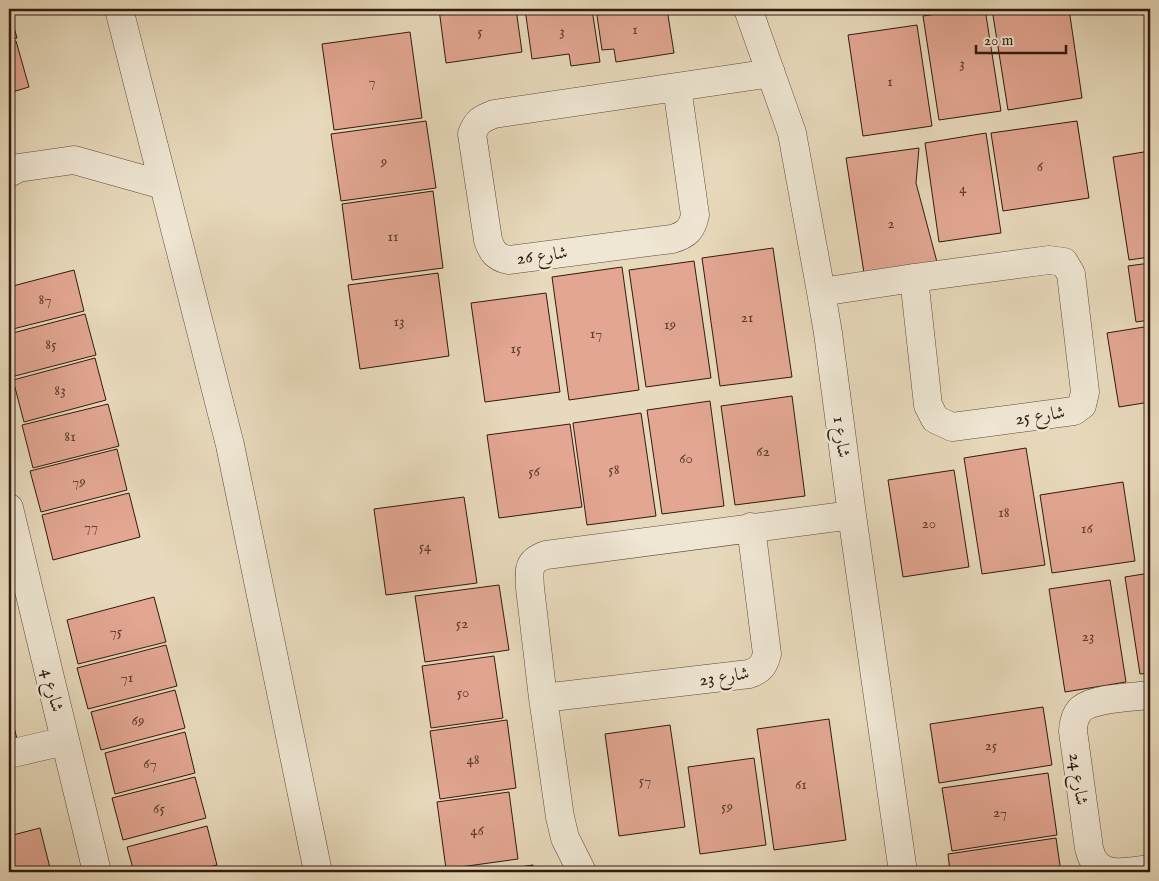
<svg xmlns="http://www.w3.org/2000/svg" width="1159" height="881" font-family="'IM FELL English',Amiri,serif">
	<rect width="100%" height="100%" fill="#e7d9bb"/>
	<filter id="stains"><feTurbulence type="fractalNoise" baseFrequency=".004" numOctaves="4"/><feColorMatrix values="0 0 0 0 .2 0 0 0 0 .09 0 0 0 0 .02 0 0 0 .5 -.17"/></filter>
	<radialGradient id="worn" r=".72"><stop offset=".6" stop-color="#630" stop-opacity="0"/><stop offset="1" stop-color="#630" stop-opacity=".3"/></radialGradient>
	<!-- building -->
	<path fill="#e2a692" stroke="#33190f" d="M9 9 17 38 9 40Z
		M439 9H516L522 52 446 63Z
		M525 9H592L600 62 571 66 569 54 532 59Z
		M596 9H667L674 53 616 62 614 49 602 50Z
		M971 9H985L1001 111 939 120 923 16Z
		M992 9H1069L1082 98 1008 110Z
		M917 25 932 126 863 136 848 35Z
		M410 32 422 118 334 130 322 44Z
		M16 41 29 87 9 93V43Z
		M426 121 436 188 341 201 331 134Z
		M1077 121 1089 198 1003 211 991 133Z
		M986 133 1001 233 939 242 925 143Z
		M919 148 916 183 937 262 864 273 846 158Z
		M1150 151V257L1129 260 1113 157Z
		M433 191 443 268 352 280 342 204Z
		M773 248 792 377 720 386 702 258Z
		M694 261 711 378 646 387 629 270Z
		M1150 263V320L1136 322 1128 266Z
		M622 267 639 390 569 400 552 277Z
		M74 270 84 311 9 330V287Z
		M438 273 449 356 360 369 348 285Z
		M546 293 560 392 485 402 471 303Z
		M85 314 96 355 11 377 9 367V334Z
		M1150 326V402L1119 407 1107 333Z
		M95 358 106 400 24 422 13 380Z
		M792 396 805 496 735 505 721 406Z
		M710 401 724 506 662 514 647 410Z
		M108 404 119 446 33 468 22 425Z
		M641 413 656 516 587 525 573 423Z
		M570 424 582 507 499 518 487 435Z
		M1026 448 1045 565 982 574 964 458Z
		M117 449 127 490 41 512 30 471Z
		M954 470 969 567 903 577 888 480Z
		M1123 482 1135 561 1052 573 1040 495Z
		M129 493 140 537 53 560 42 515Z
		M464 497 477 583 386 595 374 509Z
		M1150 573V673L1140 674 1125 577Z
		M1110 580 1126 682 1065 692 1049 589Z
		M499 585 509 650 425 662 415 596Z
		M154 597 166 642 78 664 67 620Z
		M166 645 177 686 88 709 77 668Z
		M494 656 503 718 431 728 422 666Z
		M175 690 185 728 101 750 91 712Z
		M9 707 17 739 9 741Z
		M1043 707 1052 765 939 783 930 724Z
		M829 719 846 840 774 850 757 729Z
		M507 720 516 788 440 799 430 731Z
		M670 725 685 827 619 836 605 734Z
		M185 732 195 773 115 794 105 753Z
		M754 758 766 845 700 854 688 767Z
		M1048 773 1057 835 952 851 942 788Z
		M195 777 206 818 123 840 112 798Z
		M509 792 518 859 446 869 437 802Z
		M207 826 217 865 190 872H134L127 847Z
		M40 828 51 872H9V836Z
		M1056 838 1061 872H950L948 854Z
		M533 865 534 872H485Z"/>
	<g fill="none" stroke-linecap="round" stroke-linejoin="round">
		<!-- minor casing -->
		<g stroke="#60493a" stroke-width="29">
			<path id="minor" d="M119 9 230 445 318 872
				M748 9 792 133 821 292 828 333 852 515 903 872
				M677 87 695 215C692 230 686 235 672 239L508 260C496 257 492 252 488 240L472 134C477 121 481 119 494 114L771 73
				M9 173 18 168 74 160 163 185
				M821 292 914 278 1049 260 1064 262 1071 274 1085 392 1082 405 1074 411 952 427 935 419 928 405 914 278
				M9 508 97 872
				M1150 695C1133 697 1094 698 1081 709 1076 714 1073 723 1073 731L1089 848C1090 851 1091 856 1093 859 1103 879 1132 871 1150 869
				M543 698 749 674C761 670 764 665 767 654L751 527
				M9 754 65 741
				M582 872 565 838 560 817 543 698 530 588C529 571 527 561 546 555L852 515"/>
		</g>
		<!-- minor -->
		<use href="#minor" stroke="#efe6d3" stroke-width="28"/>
	</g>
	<g text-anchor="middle" stroke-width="5" stroke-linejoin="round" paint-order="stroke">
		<!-- number labels -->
		<g font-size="15" fill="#5f3c30">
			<text x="635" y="34">1</text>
			<text x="480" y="36">5</text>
			<text x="562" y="36">3</text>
			<text x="962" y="68">3</text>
			<text x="372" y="86">7</text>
			<text x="890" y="86">1</text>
			<text x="384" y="166">9</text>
			<text x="1040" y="171">6</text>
			<text x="963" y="193">4</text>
			<text x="891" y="228">2</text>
			<text x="393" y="241">11</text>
			<text x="45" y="304">87</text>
			<text x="747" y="322">21</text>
			<text x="399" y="326">13</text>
			<text x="670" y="329">19</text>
			<text x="596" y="338">17</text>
			<text x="51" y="349">85</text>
			<text x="516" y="353">15</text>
			<text x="60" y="395">83</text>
			<text x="70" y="441">81</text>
			<text x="763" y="456">62</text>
			<text x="686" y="463">60</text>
			<text x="614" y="474">58</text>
			<text x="534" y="476">56</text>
			<text x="79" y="486">79</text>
			<text x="1004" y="517">18</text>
			<text x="929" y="528">20</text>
			<text x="91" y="531">77</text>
			<text x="1087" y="533">16</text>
			<text x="425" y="551">54</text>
			<text x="462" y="628">52</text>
			<text x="116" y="636">75</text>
			<text x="1088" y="641">23</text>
			<text x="127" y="682">71</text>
			<text x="463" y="697">50</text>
			<text x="138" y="725">69</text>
			<text x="991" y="750">25</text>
			<text x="473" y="764">48</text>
			<text x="150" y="768">67</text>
			<text x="645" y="785">57</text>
			<text x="801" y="789">61</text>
			<text x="727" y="811">59</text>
			<text x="159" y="813">65</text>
			<text x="1000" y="817">27</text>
			<text x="477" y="835">46</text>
		</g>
		<!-- street labels -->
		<g font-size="18" fill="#33190f" stroke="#efe6d3">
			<text transform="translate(542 255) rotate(-7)" y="6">شارع 26</text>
			<text transform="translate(1040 415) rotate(-8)" y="6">شارع 25</text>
			<text transform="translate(842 437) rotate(83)" y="6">شارع 1</text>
			<text transform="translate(724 676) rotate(-8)" y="6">شارع 23</text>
			<text transform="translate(53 690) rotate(76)" y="6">شارع 4</text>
			<text transform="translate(1079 779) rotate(82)" y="6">شارع 24</text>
		</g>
	</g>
	<!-- margin -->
	<rect width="1159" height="881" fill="none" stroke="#e7d9bb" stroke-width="30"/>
	<rect x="10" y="10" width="1139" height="861" fill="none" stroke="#33190f" stroke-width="2.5"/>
	<rect x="15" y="15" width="1129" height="851" fill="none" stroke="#33190f"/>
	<!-- scale -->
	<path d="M976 45v8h90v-8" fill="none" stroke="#33190f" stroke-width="2.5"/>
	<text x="984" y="45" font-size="15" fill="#33190f" stroke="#efe6d3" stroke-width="4" paint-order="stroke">20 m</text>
	<rect width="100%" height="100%" filter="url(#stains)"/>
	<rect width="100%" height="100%" fill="url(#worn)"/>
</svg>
